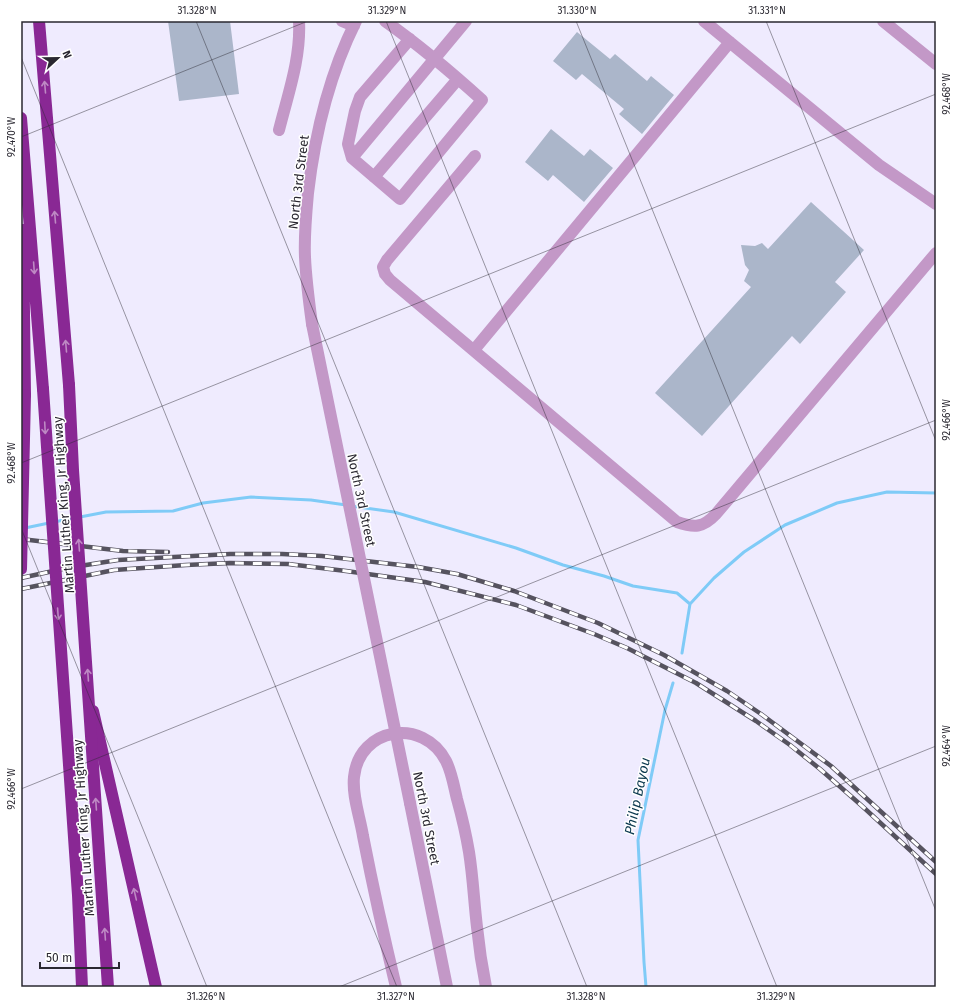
<svg xmlns="http://www.w3.org/2000/svg" width="957" height="1008" font-family="'Fira Sans',sans-serif">
	<rect width="100%" height="100%" fill="#efebfe"/>
	<g fill="none" stroke-linecap="round" stroke-linejoin="round">
		<!-- stream -->
		<path stroke="#7fcbf7" stroke-width="3" d="M351 506 394 512 516 548 563 565 604 576 633 586 677 593 690 604
			M80 517 106 512 173 511 203 503 251 497 311 500 346 505
			M54 522 74 518
			M25 528 49 523
			M682 653 690 604 714 578 744 552 785 525 837 503 887 492 936 493
			M646 987 644 962 638 840 665 710 673 683"/>
	</g>
	<!-- building -->
	<path fill="#abb6ca" d="M168 21H230L239 94 179 101Z
		M577 32 610 59 615 54 647 81 651 76 674 95 642 134 619 114 624 109 582 74 576 80 553 61Z
		M551 129 584 156 590 149 613 168 584 202 553 175 548 181 525 162Z
		M811 202 864 250 835 282 846 292 800 344 792 336 702 436 655 393 751 287 744 281 749 270 745 265 741 245 755 246 762 243 768 249Z"/>
	<g fill="none" stroke-linecap="round" stroke-linejoin="round">
		<!-- minor -->
		<path stroke="#c398c7" stroke-width="12" d="M342 21 354 26
			M385 21C419 45 451 72 482 100L400 199 352 158 348 144 355 111 360 97 410 39
			M704 21 879 165 936 204
			M883 21 936 64
			M279 130C288 94 301 58 299 21
			M475 156 387 260 383 267 385 274 390 280 677 522C694 528 703 528 716 514L936 253
			M352 158 466 21
			M374 177 458 79
			M312 324C309 302 306 280 305 257 304 236 306 215 308 193 315 133 329 75 356 21
			M474 350 730 42
			M410 803 447 987
			M396 987C384 937 373 887 363 836 360 817 352 796 354 777 359 727 423 717 446 761 452 773 454 787 457 799 462 817 466 834 469 852 473 877 474 902 477 927 479 947 482 967 486 987"/>
		<!-- highway -->
		<path stroke="#892894" stroke-width="12" d="M39 21 69 385
			M21 118 43 389
			M23 230 25 395
			M93 711 156 987"/>
		<!-- rail casing -->
		<g stroke="#56535f" stroke-width="4.5">
			<path id="rail" d="M21 539 123 551 168 552
				M21 578 67 568 118 560 230 554H282L322 556 418 567 457 574 514 591 598 623 664 655 727 691 761 714 831 766 936 862
				M21 589 114 570 186 565 230 563 288 564 346 571 425 582 516 605 594 634 627 648 696 683 756 721 790 745 820 769 862 806 936 874"/>
		</g>
		<!-- rail -->
		<use href="#rail" stroke="#fff" stroke-width="3" stroke-dasharray="9" stroke-linecap="butt"/>
		<!-- minor-bridge -->
		<path stroke="#c398c7" stroke-width="12" d="M312 324 410 803"/>
		<!-- highway-bridge -->
		<path stroke="#892894" stroke-width="12" d="M69 385 73 470 108 987
			M43 389 78 895 82 987
			M21 569 25 395"/>
	</g>
	<!-- one-way arrows -->
	<defs><path id="oneway-shaft" d="M-6 0H5M1.5-3L5.5 0L1.5 3" fill="none" stroke-width="1.6" stroke-linecap="round" stroke-linejoin="round"/></defs>
	<g stroke="#be89c4">
		<use href="#oneway-shaft" transform="translate(45 87) rotate(-95)"/>
		<use href="#oneway-shaft" transform="translate(55 217) rotate(-95)"/>
		<use href="#oneway-shaft" transform="translate(34 268) rotate(86)"/>
		<use href="#oneway-shaft" transform="translate(66 346) rotate(-95)"/>
		<use href="#oneway-shaft" transform="translate(45 428) rotate(87)"/>
		<use href="#oneway-shaft" transform="translate(79 545) rotate(-94)"/>
		<use href="#oneway-shaft" transform="translate(58 614) rotate(86)"/>
		<use href="#oneway-shaft" transform="translate(88 675) rotate(-94)"/>
		<use href="#oneway-shaft" transform="translate(96 804) rotate(-94)"/>
		<use href="#oneway-shaft" transform="translate(135 894) rotate(-103)"/>
		<use href="#oneway-shaft" transform="translate(105 934) rotate(-94)"/>
	</g>
	<!-- ticks -->
	<path fill="none" stroke="#2a2831" stroke-width="1" stroke-opacity="0.45" d="M196 21 587 987M386 21 777 987M576 21 936 911M766 21 936 441M21 57 397 987M21 137 308 21M21 463 936 94M21 528 207 987M21 789 936 420M339 987 936 746"/>
	<g text-anchor="middle" stroke-width="3" stroke-linejoin="round" paint-order="stroke">
		<!-- street labels -->
		<g font-size="13" fill="#2a2831" stroke="#fff">
			<text transform="translate(298 182) rotate(-83)" y="5">North 3rd Street</text>
			<text transform="translate(362 500) rotate(78)" y="5">North 3rd Street</text>
			<text transform="translate(63 505) rotate(-94)" y="5">Martin Luther King, Jr Highway</text>
			<text transform="translate(427 818) rotate(79)" y="5">North 3rd Street</text>
			<text transform="translate(83 828) rotate(-94)" y="5">Martin Luther King, Jr Highway</text>
		</g>
		<!-- water labels -->
		<g font-size="14" font-style="italic" fill="#0b384e" stroke="#fff">
			<text transform="translate(637 796) rotate(-78)" y="5">Philip Bayou</text>
		</g>
	</g>
	<!-- border -->
	<rect width="957" height="1008" fill="none" stroke="#ffffff" stroke-width="44"/>
	<!-- north arrow -->
	<g transform="translate(58 58) rotate(68)" stroke="#ffffff" stroke-width="3" paint-order="stroke">
	<path d="M0-3L7 15L0 10L-7 15Z" fill="#2a2831"/>
	<text y="-6" font-size="11" font-weight="bold" text-anchor="middle" fill="#2a2831">N</text>
	</g>
	<!-- scale -->
	<path d="M40 962v6h79v-6" fill="none" stroke="#2a2831" stroke-width="2"/>
	<text x="46" y="962" font-size="12" fill="#2a2831" stroke="#ffffff" stroke-width="3" paint-order="stroke">50 m</text>
	<rect x="22" y="22" width="913" height="964" fill="none" stroke="#2a2831" stroke-width="1.5"/>
	<g font-size="10" text-anchor="middle" fill="#2a2831">
		<text x="197" y="14">31.328°N</text>
		<text x="387" y="14">31.329°N</text>
		<text x="577" y="14">31.330°N</text>
		<text x="767" y="14">31.331°N</text>
		<text transform="translate(946 94) rotate(-90)" y="4">92.468°W</text>
		<text transform="translate(11 137) rotate(-90)" y="4">92.470°W</text>
		<text transform="translate(946 420) rotate(-90)" y="4">92.466°W</text>
		<text transform="translate(11 463) rotate(-90)" y="4">92.468°W</text>
		<text transform="translate(946 746) rotate(-90)" y="4">92.464°W</text>
		<text transform="translate(11 789) rotate(-90)" y="4">92.466°W</text>
		<text x="206" y="1000">31.326°N</text>
		<text x="396" y="1000">31.327°N</text>
		<text x="586" y="1000">31.328°N</text>
		<text x="776" y="1000">31.329°N</text>
	</g>
</svg>
